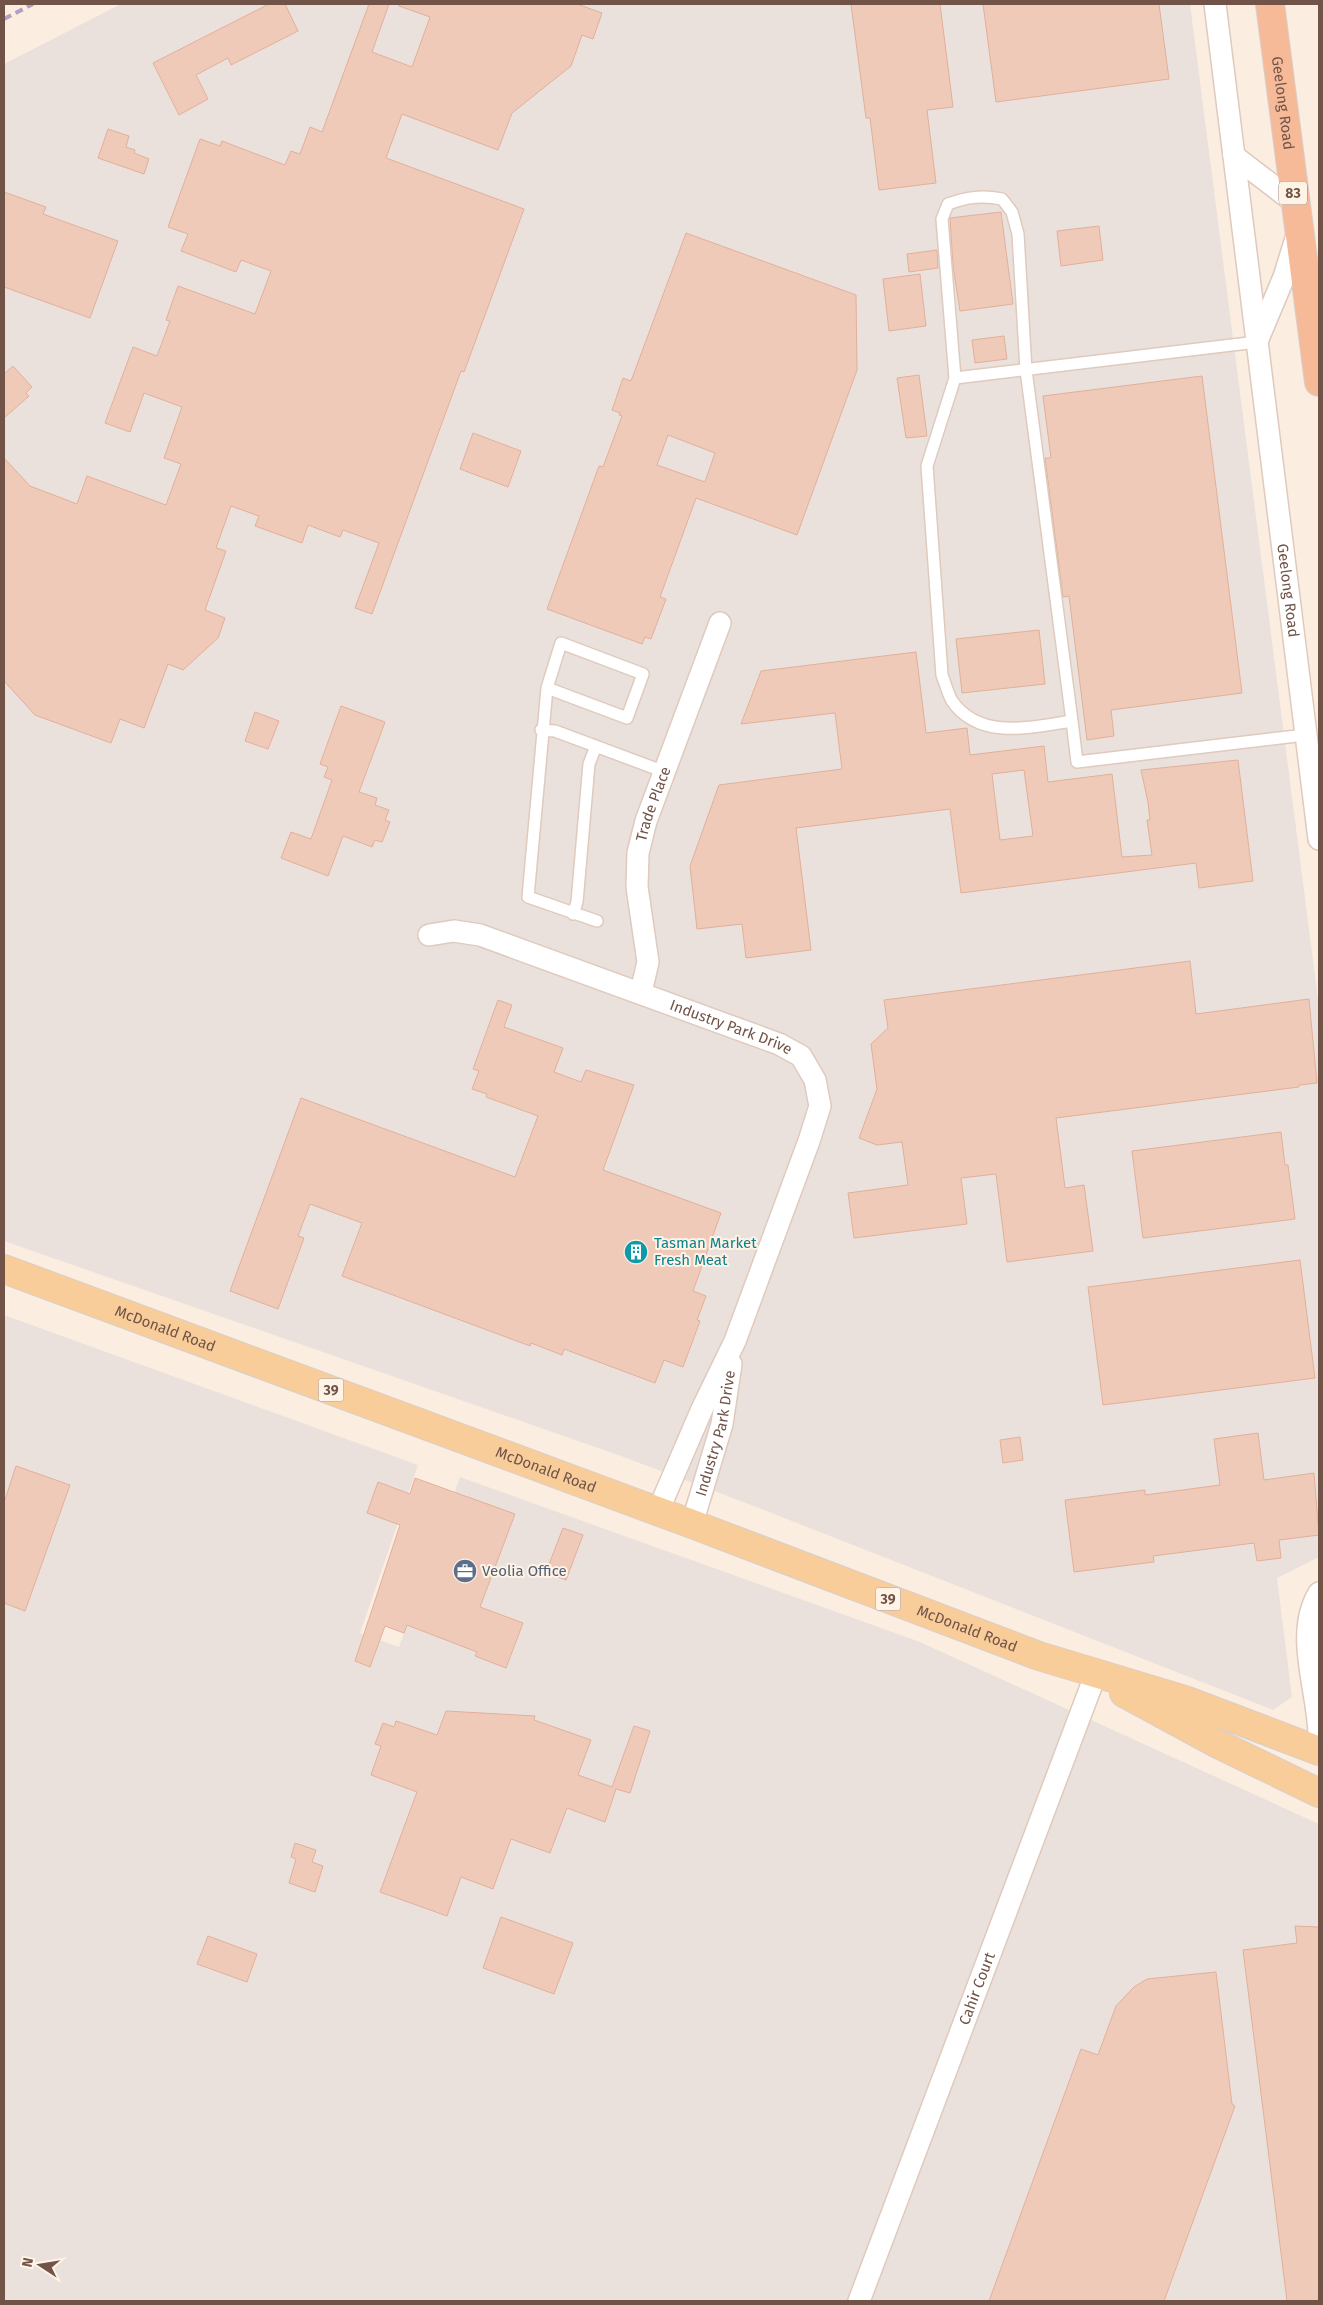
<svg xmlns="http://www.w3.org/2000/svg" width="1323" height="2305" font-family="'Fira Sans',sans-serif">
	<rect width="100%" height="100%" fill="#fbeee0"/>
	<!-- industrial -->
	<path fill="#eae1dc" d="M121 4H1190L1319 1007V1557L1277 1578 1292 1697 1273 1710 746 1503 621 1456 4 1241V64Z
		M4 1315 418 1465 360 1633 399 1647 460 1477 920 1642 1319 1824V2301H4Z"/>
	<!-- building -->
	<path fill="#f0cab9" stroke="#e2af9a" fill-rule="evenodd" d="M269 4H285L298 31 231 65 228 58 196 75 208 99 179 115 153 63Z
		M369 4H389L372 52 412 67 430 17 399 6V4H577L602 13 593 39 582 35 571 66 512 113 498 150 402 114 386 158 524 209 464 372 461 371 372 614 355 608 379 543 343 530 340 537 308 525 302 543 255 526 259 516 231 506 216 548 226 551 205 610 225 618 218 638 183 670 168 664 144 728 120 719 111 743 35 715 4 681V458L30 486 77 504 87 476 166 505 181 464 164 458 182 407 144 393 130 432 105 423 133 347 157 356 170 321 166 320 178 286 255 314 271 271 241 260 236 272 181 251 188 234 168 227 200 139 220 146 222 141 285 165 291 151 300 154 310 127 322 132Z
		M851 4H940L953 107 927 110 936 183 879 190 870 118H866Z
		M983 4H1159L1169 79 996 102Z
		M108 129 129 136 126 147 135 150 134 153 149 159 144 174 98 158Z
		M4 192 46 207 43 214 118 241 90 318 4 287Z
		M1001 212 1013 304 960 311 953 266 950 218Z
		M1099 226 1103 260 1061 266 1057 231Z
		M686 233 856 295 857 370 797 535 696 498 660 597 666 599 651 639 645 637 642 644 547 609 599 466 603 467 622 416 619 415 620 413 612 410 623 378 631 381ZM668 435 715 453 705 482 657 465Z
		M937 250 938 268 909 272 907 254Z
		M920 274 926 326 889 331 883 279Z
		M1004 336 1007 359 975 363 972 340Z
		M13 366 32 387 26 393 29 396 4 418V374Z
		M919 375 927 436 906 438 897 378Z
		M1202 376 1242 693 1111 710 1114 736 1087 740 1069 596 1063 597 1045 458H1051L1043 396Z
		M473 433 521 451 508 487 460 469Z
		M1039 630 1045 684 962 693 956 639Z
		M916 652 926 733 967 728 970 755 1044 746 1048 782 1112 774 1122 857 1152 855 1147 820H1150L1148 802 1141 770 1238 760 1253 881 1199 888 1196 863 961 893 950 809 796 828 811 950 746 958 742 924 697 929 690 866 719 785 842 769 835 713 741 724 761 671ZM1024 770 1033 836 1000 840 992 774Z
		M341 706 385 722 359 792 377 798 375 805 389 810 385 820 390 822 382 842 375 840 372 847 343 836 328 876 281 858 291 832 311 839 332 780 324 777 328 767 320 764Z
		M255 712 279 721 268 749 245 741Z
		M1190 961 1196 1014 1309 999 1317 1083 1299 1085V1087L1056 1118 1065 1188 1084 1185 1093 1251 1007 1262 996 1174 961 1178 967 1224 854 1238 848 1193 908 1185 902 1142 877 1145 859 1138 877 1089 871 1044 888 1028 884 1000Z
		M498 1000 512 1005 504 1027 563 1048 554 1072 581 1082 586 1070 634 1085 603 1170 721 1213 693 1291 706 1296 697 1320 700 1321 683 1367 664 1360 655 1383 564 1349 562 1355 531 1343 530 1346 342 1276 362 1223 310 1204 298 1236 304 1238 278 1309 230 1291 301 1098 515 1177 538 1116 486 1097 487 1094 472 1089 479 1071 473 1069Z
		M1281 1132 1285 1165H1288L1295 1219 1143 1238 1132 1151Z
		M1300 1260 1315 1378 1103 1405 1088 1287Z
		M1258 1433 1264 1480 1314 1473 1319 1535 1279 1540 1281 1558 1257 1561 1254 1543 1153 1556 1154 1562 1074 1572 1065 1500 1145 1490V1495L1220 1485 1214 1439Z
		M1020 1437 1023 1460 1003 1463 1000 1440Z
		M16 1466 70 1485 25 1611 4 1603V1503Z
		M415 1478 515 1514 480 1607 523 1623 506 1668 475 1656 477 1652 407 1625 404 1633 385 1626 370 1667 355 1661 400 1525 367 1513 378 1482 410 1494Z
		M563 1528 583 1535 566 1580 546 1572Z
		M446 1711 535 1716 534 1720 591 1740 578 1775 612 1787 634 1726 650 1731 630 1793 616 1789 605 1822 567 1808 550 1853 511 1839 493 1889 461 1877 447 1916 380 1892 417 1792 371 1775 381 1746 375 1744 383 1723 394 1727 396 1721 437 1735Z
		M295 1843 316 1850 312 1862 323 1866 315 1892 289 1883 296 1859 291 1857Z
		M501 1917 573 1943 554 1994 483 1968Z
		M1295 1926 1319 1927V2301H1287L1243 1950 1297 1943Z
		M208 1936 257 1954 247 1982 197 1964Z
		M1216 1972 1232 2104 1235 2106 1164 2301H989L1081 2049 1098 2055 1116 2006 1134 1987 1147 1979Z"/>
	<g fill="none" stroke-linecap="round" stroke-linejoin="round">
		<!-- service casing -->
		<g stroke="#dfcabd" stroke-width="14">
			<path id="service" d="M955 378 1257 342
				M547 688 627 718 643 674 561 643 547 688 528 897 597 921
				M1072 721C1032 727 980 741 952 701 948 694 945 683 942 675L927 466 955 378 942 219 948 204C967 197 982 195 1002 199L1012 212 1018 234 1026 370 1072 721 1077 762 1305 735
				M541 730 555 731 665 772
				M573 914 577 902 589 764 596 746"/>
		</g>
		<!-- minor casing -->
		<g stroke="#dfcabd" stroke-width="24">
			<g id="minor">
				<path id="s1" d="M1215 4 1319 839"/>
				<path d="M1234 156 1294 202"/>
				<path d="M1258 339 1284 277 1298 232"/>
				<path id="s2" d="M429 935 454 931 480 935 779 1044 801 1056 815 1080 820 1106 809 1141 735 1341 702 1409 658 1511"/>
				<path id="s3" d="M641 992 648 962 637 887 638 853 646 821 720 623"/>
				<path id="s4" d="M692 1524 722 1424 731 1364"/>
				<path d="M1319 1593C1294 1633 1318 1690 1319 1734"/>
				<path id="s5" d="M859 2301 1095 1676"/>
			</g>
		</g>
		<!-- primary casing -->
		<g stroke="#d7cfcc" stroke-width="30">
			<g id="primary">
				<path id="s6" d="M4 1269 692 1524 1039 1656 1185 1700 1319 1751"/>
				<path d="M1124 1693 1218 1744 1319 1793"/>
			</g>
		</g>
		<!-- trunk casing -->
		<g stroke="#d7cfcc" stroke-width="30">
			<g id="trunk">
				<path id="s7" d="M1270 4 1319 382"/>
			</g>
		</g>
		<!-- service -->
		<use href="#service" stroke="#fff" stroke-width="11"/>
		<!-- minor -->
		<use href="#minor" stroke="#fff" stroke-width="21"/>
		<!-- primary -->
		<use href="#primary" stroke="#f9cd9a" stroke-width="28"/>
		<!-- trunk -->
		<use href="#trunk" stroke="#f6ba99" stroke-width="28"/>
		<!-- rail -->
		<path stroke="#b0a0c3" stroke-width="4" stroke-dasharray="8 5" stroke-linecap="butt" d="M4 19 33 4"/>
	</g>
	<!-- icons -->
	<defs>
		<g id="building-disc" transform="scale(1.25)"><circle r="9.5" fill="#0f9aa8" stroke="#fff3e6"/><path d="M-4-6H4V6H1V3H-1V6H-4ZM-2.5-4.3h1.7v1.8h-1.7ZM.8-4.3h1.7v1.8H.8ZM-2.5-1h1.7V.8h-1.7ZM.8-1h1.7V.8H.8Z" fill="#fff"/></g>
		<g id="office-disc" transform="scale(1.25)"><circle r="9.5" fill="#5c6f8a" stroke="#fff3e6"/><path d="M-6-3h4V-5.5h4V-3h4V5H-6ZM-1-4.5V-3h2v-1.5ZM-6 0V1H6V0Z" fill="#fff"/></g>
	</defs>
	<g fill-rule="evenodd">
		<use href="#building-disc" x="636" y="1252"/>
		<use href="#office-disc" x="465" y="1571"/>
	</g>
	<g text-anchor="middle" stroke-width="4" stroke-linejoin="round" paint-order="stroke">
		<!-- shield labels -->
		<g fill="#fff3e6" stroke="#9c8377" stroke-width="1">
			<rect x="1279" y="181.5" width="28" height="23" rx="4"/>
			<rect x="318.5" y="1378.5" width="25" height="23" rx="4"/>
			<rect x="875.5" y="1587.5" width="25" height="23" rx="4"/>
		</g>
		<g font-size="14" font-weight="bold" fill="#715348">
			<text x="1293" y="198">83</text>
			<text x="331" y="1395">39</text>
			<text x="888" y="1604">39</text>
		</g>
		<!-- street labels -->
		<g font-size="15" fill="#715348" stroke="#fff3e6">
			<text dy="5" stroke="none"><textPath href="#s7" startOffset="100">Geelong Road</textPath></text>
			<text dy="5" stroke="none"><textPath href="#s1" startOffset="591">Geelong Road</textPath></text>
			<text dy="5" stroke="none"><textPath href="#s3" startOffset="192">Trade Place</textPath></text>
			<text dy="5" stroke="none"><textPath href="#s2" startOffset="319">Industry Park Drive</textPath></text>
			<text dy="5" stroke="none"><textPath href="#s6" startOffset="172">McDonald Road</textPath></text>
			<text dy="5" stroke="none"><textPath href="#s4" startOffset="94">Industry Park Drive</textPath></text>
			<text dy="5" stroke="none"><textPath href="#s6" startOffset="578">McDonald Road</textPath></text>
			<text dy="5" stroke="none"><textPath href="#s6" startOffset="1028">McDonald Road</textPath></text>
			<text dy="5" stroke="none"><textPath href="#s5" startOffset="334">Cahir Court</textPath></text>
		</g>
		<!-- culture labels -->
		<g font-size="15" fill="#0d838f" stroke="#fff3e6" text-anchor="start">
			<text x="654" y="1248">Tasman Market<tspan x="654" dy="17">Fresh Meat</tspan></text>
		</g>
		<!-- service labels -->
		<g font-size="15" fill="#4e5e75" stroke="#fff3e6" text-anchor="start">
			<text x="482" y="1576">Veolia Office</text>
		</g>
	</g>
	<!-- border -->
	<rect width="1323" height="2305" fill="none" stroke="#715348" stroke-width="10"/>
	<!-- north arrow -->
	<g transform="translate(40 2265) rotate(282)" stroke="#fff3e6" stroke-width="4" paint-order="stroke">
	<path d="M0-4L9 19L0 12L-9 19Z" fill="#715348"/>
	<text y="-8" font-size="14" font-weight="bold" text-anchor="middle" fill="#715348">N</text>
	</g>
</svg>
